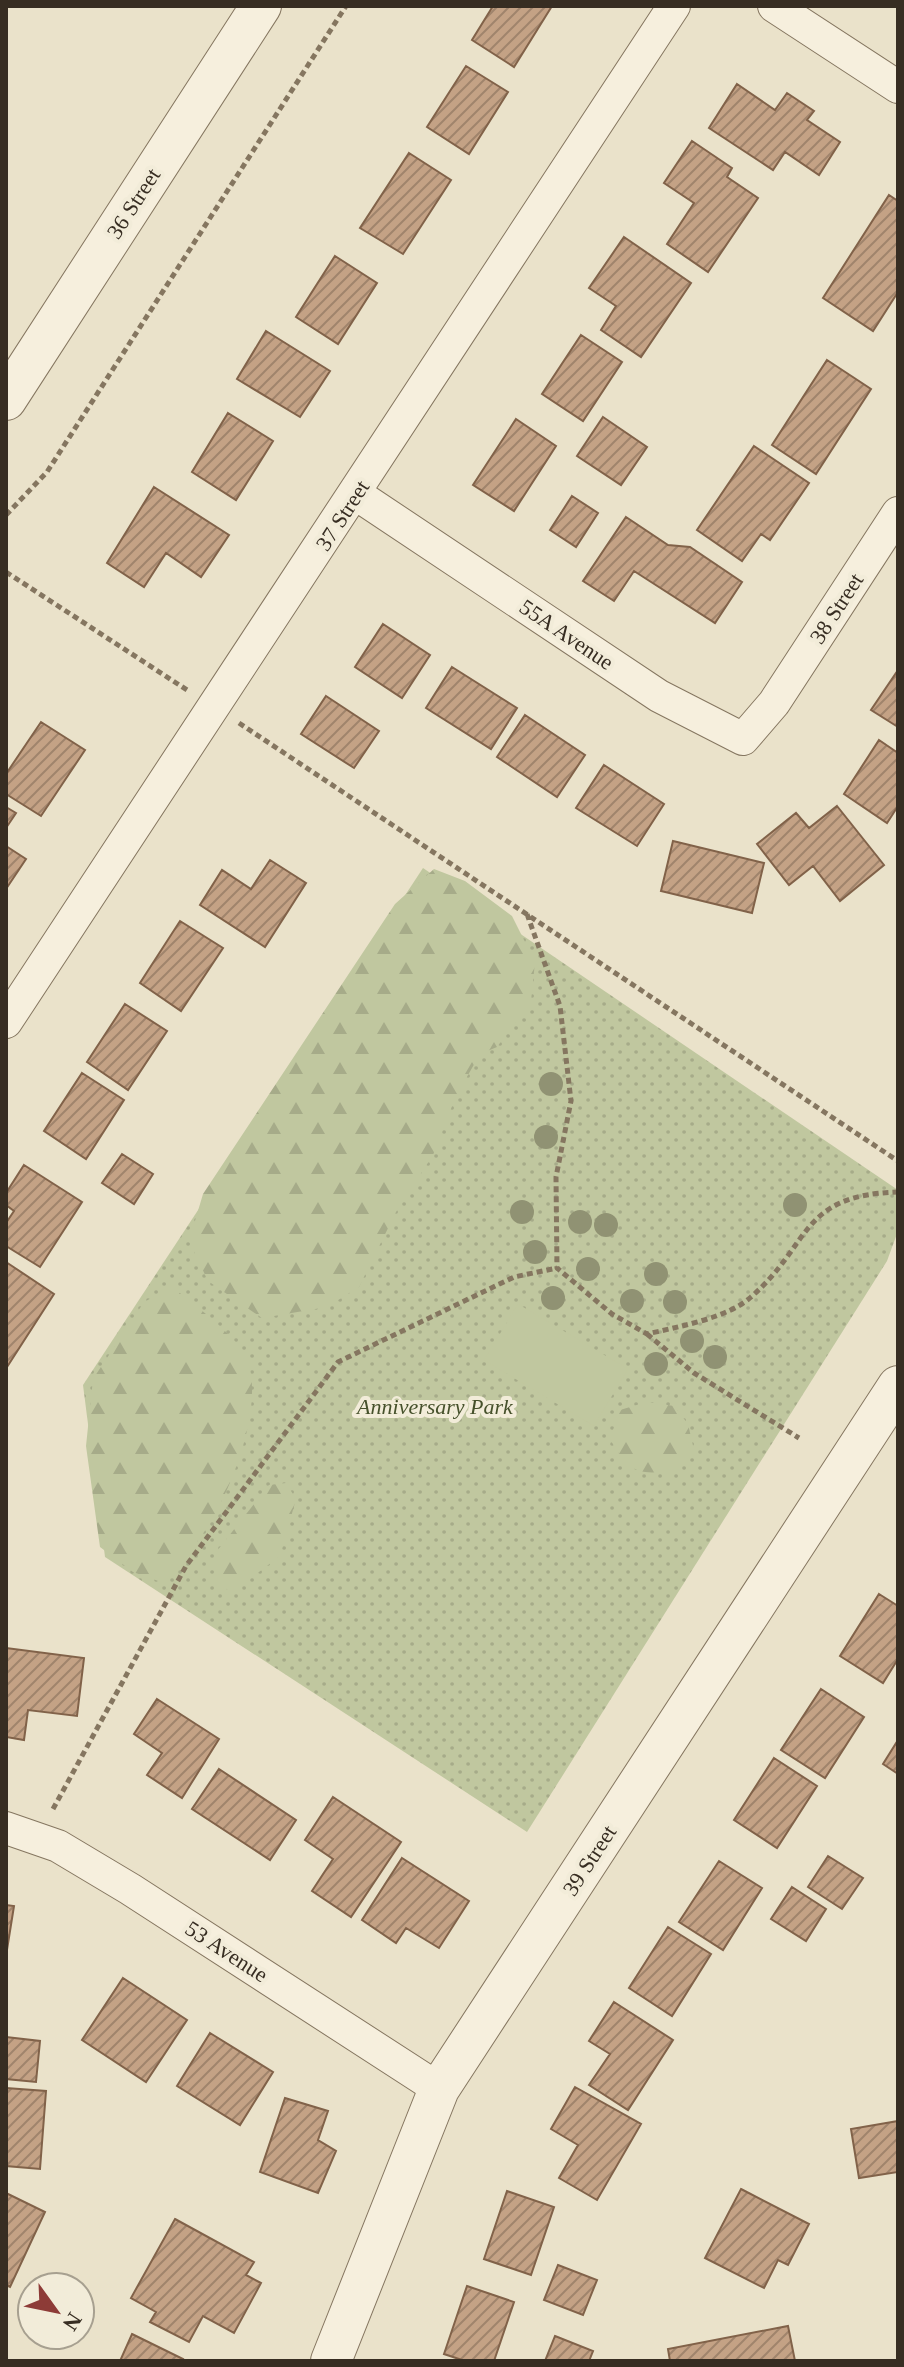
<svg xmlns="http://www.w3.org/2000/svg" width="904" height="2367" font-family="'Times New Roman',serif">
	<defs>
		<pattern id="grass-dots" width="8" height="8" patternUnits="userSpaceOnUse" patternTransform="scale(2)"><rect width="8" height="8" fill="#c0c79f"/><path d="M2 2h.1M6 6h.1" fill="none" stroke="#a6ab89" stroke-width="1.8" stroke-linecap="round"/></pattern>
		<pattern id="forest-firs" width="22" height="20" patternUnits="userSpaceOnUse" patternTransform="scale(2)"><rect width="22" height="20" fill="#c0c79f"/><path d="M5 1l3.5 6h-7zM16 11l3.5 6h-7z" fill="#a6ab89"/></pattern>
		<pattern id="building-hatch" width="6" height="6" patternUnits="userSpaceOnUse" patternTransform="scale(2)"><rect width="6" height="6" fill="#c4a285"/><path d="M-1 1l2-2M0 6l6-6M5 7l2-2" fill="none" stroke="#a0846c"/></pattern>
	</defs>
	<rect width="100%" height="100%" fill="#eae2ca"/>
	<!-- grass -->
	<path fill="url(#grass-dots)" d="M423 868 898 1190V1231L887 1261 527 1832 105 1557 83 1385Z"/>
	<!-- forest -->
	<path fill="url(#forest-firs)" d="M434 869 465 881 512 916 535 962 531 1001 497 1047 480 1054 456 1096 433 1155 396 1212 359 1287 327 1307 262 1318 208 1281 189 1241 203 1194 395 904Z
		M172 1287C191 1302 234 1334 245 1355 268 1400 230 1496 202 1535 190 1552 175 1567 161 1582L133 1572 100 1547 86 1446 93 1379 144 1302Z
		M647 1402 674 1406 688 1424 694 1450 676 1470C638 1476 629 1473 610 1439L620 1410Z
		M286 1483 296 1499 280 1556 231 1593 214 1578 217 1551 269 1485Z"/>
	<!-- garden -->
	<path fill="#c0c79f" d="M518 1304 628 1369 594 1426 484 1360Z"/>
	<!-- building -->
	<path fill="url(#building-hatch)" stroke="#816249" stroke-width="2" d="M493 6H552L514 67 472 40Z
		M466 66 508 92 469 154 427 127Z
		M737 84 775 110 787 93 814 111 807 120 840 142 819 175 785 152 773 170 709 128Z
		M692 141 732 168 727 177 758 198 708 272 667 244 694 203 664 183Z
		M409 153 451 180 403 254 360 228Z
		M889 195 898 201V292L873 331 823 298Z
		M624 237 691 283 641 357 601 330 616 306 589 288Z
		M335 256 377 283 338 344 296 317Z
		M266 331 330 371 300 417 237 379Z
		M581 335 622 362 583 421 542 394Z
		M827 360 871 389 816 474 772 445Z
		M228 413 273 441 236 500 192 472Z
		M603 417 647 447 621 485 577 456Z
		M516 419 556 446 514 511 473 485Z
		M754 446 809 483 770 540 761 534 742 561 697 530Z
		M154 487 229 535 201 577 166 553 144 587 107 563Z
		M572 496 598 513 576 547 550 530Z
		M626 517 668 545 690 547 742 582 715 623 634 571 614 601 583 581Z
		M383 624 430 655 402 698 355 667Z
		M452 667 517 708 491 749 426 708Z
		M898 670V727L871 710Z
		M326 696 379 731 354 768 301 734Z
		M525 715 585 755 557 797 497 757Z
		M41 722 85 750 41 816 6 794V774Z
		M879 740 898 753V806L887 823 844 794Z
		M604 765 664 804 637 846 576 808Z
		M837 806 884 865 840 901 813 866 789 885 757 844 796 813 809 828Z
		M6 807 16 813 6 828Z
		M673 841 764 863 752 913 661 891Z
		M6 846 26 859 6 889Z
		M270 860 306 883 265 947 200 905 222 870 251 889Z
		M180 921 223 948 181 1011 140 983Z
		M125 1004 167 1031 128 1090 87 1062Z
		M82 1073 124 1100 86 1159 44 1131Z
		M122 1154 153 1174 134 1204 102 1183Z
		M24 1165 82 1202 40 1267 6 1246V1223L14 1211 6 1205V1193Z
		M6 1262 54 1294 7 1367H6Z
		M879 1594 898 1606V1659L883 1683 840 1656Z
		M6 1648 84 1658 77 1716 28 1710 24 1740 6 1737Z
		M821 1689 864 1717 825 1778 781 1750Z
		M157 1699 219 1739 182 1798 147 1775 162 1753 134 1734Z
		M898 1740V1774L883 1764Z
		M774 1758 817 1786 777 1848 734 1820Z
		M219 1769 296 1820 270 1860 192 1809Z
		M333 1797 401 1842 351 1917 312 1891 333 1859 305 1840Z
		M828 1856 863 1878 842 1909 808 1887Z
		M402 1858 469 1901 439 1948 406 1928 396 1943 362 1920Z
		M719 1861 762 1888 723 1950 679 1922Z
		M792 1887 826 1909 806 1941 771 1919Z
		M6 1905 14 1906 6 1956Z
		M668 1927 711 1954 672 2016 629 1988Z
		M123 1978 187 2020 146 2082 82 2040Z
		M614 2002 673 2040 628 2110 589 2085 610 2054 589 2041Z
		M210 2033 273 2072 240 2125 177 2086Z
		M6 2037 40 2041 36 2082 6 2079Z
		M575 2087 641 2124 597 2200 559 2178 578 2145 551 2129Z
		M6 2088 46 2091 40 2169 6 2166Z
		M285 2098 328 2111 318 2140 336 2151 318 2193 260 2172Z
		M898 2121V2172L859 2178 851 2129Z
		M741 2189 809 2224 788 2265 778 2260 764 2288 705 2258Z
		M507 2191 554 2207 531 2275 484 2259Z
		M6 2193 45 2212 10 2287 6 2285Z
		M175 2219 254 2262 246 2275 261 2283 234 2333 203 2316 189 2342 150 2322 156 2312 131 2298Z
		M558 2265 597 2280 583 2315 544 2300Z
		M467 2286 514 2302 494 2361H465L444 2354Z
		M788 2326 795 2361H670L668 2349Z
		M132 2334 183 2359 182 2361H120Z
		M555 2336 593 2351 589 2361H545Z"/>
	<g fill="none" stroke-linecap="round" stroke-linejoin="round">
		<!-- minor casing -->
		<g stroke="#857660" stroke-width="34">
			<path id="minor" d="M774 6 898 87
				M356 494 659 696 743 739 774 703 898 513
				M6 1022 674 6
				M6 1828 58 1846 130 1889 439 2089"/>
		</g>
		<!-- tertiary casing -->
		<g stroke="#857660" stroke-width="42">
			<path id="tertiary" d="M6 400 261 6
				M331 2361 439 2089 898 1386"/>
		</g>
		<!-- path -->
		<path stroke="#857660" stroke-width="5" stroke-dasharray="6 4" stroke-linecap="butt" d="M6 515 47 472 346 6
			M6 572 187 690
			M239 723 898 1161
			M527 914 560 1006 571 1101 556 1177 557 1268 612 1314 647 1334C677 1327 728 1318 751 1297 812 1244 799 1195 898 1192
			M647 1334 694 1373 799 1438
			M53 1809 186 1566 338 1362 514 1277 557 1268"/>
		<!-- minor -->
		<use href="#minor" stroke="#f6efdd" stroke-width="32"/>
		<!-- tertiary -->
		<use href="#tertiary" stroke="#f6efdd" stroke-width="40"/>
	</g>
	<!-- trees -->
	<g fill="#909273">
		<circle cx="551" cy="1084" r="12"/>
		<circle cx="546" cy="1137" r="12"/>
		<circle cx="795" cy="1205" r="12"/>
		<circle cx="522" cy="1212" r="12"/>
		<circle cx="580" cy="1222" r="12"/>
		<circle cx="606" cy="1225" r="12"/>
		<circle cx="535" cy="1252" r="12"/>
		<circle cx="588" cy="1269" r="12"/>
		<circle cx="656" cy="1274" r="12"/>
		<circle cx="553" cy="1298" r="12"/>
		<circle cx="632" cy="1301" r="12"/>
		<circle cx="675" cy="1302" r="12"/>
		<circle cx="692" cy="1341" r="12"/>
		<circle cx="715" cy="1357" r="12"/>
		<circle cx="656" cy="1364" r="12"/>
	</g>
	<g text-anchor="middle" stroke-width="8" stroke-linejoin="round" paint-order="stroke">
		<!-- street labels -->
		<g font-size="22" fill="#372d22" stroke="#f2ecd9">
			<text transform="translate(133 203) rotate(-57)" y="8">36 Street</text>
			<text transform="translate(342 515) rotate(-57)" y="8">37 Street</text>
			<text transform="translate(836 608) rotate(-57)" y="8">38 Street</text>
			<text transform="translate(567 634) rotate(34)" y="8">55A Avenue</text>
			<text transform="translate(589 1860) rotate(-57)" y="8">39 Street</text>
			<text transform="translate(227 1951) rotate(33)" y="8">53 Avenue</text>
		</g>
		<!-- park labels -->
		<g font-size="22" font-style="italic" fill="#46512b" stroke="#f2ecd9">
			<text x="435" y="1414">Anniversary Park</text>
		</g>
	</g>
	<!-- border -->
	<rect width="904" height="2367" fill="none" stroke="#372d22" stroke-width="16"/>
	<!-- north arrow -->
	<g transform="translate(56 2311) rotate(123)"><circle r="38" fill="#f2ecd9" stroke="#a7a090" stroke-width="2"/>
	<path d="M0-6L14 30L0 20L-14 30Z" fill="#8d3b37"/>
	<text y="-12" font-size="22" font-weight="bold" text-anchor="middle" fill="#372d22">N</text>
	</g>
</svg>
